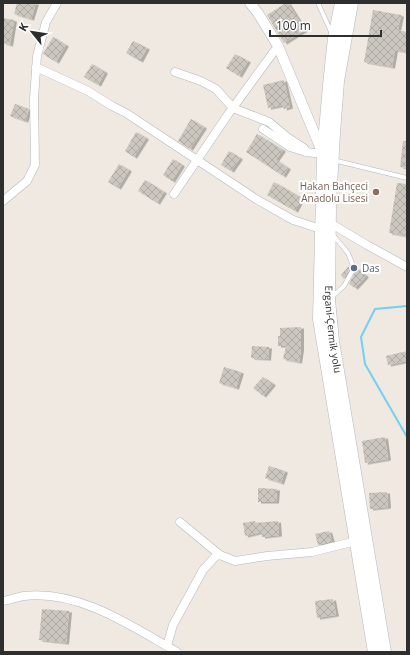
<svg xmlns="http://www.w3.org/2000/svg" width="410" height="655" font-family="'Open Sans',sans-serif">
	<defs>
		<pattern id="building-cross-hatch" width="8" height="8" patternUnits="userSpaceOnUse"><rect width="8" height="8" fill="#cbc7bf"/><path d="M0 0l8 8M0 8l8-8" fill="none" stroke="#afaba4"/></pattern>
		<filter id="shadow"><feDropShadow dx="3" dy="1.5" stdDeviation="0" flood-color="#0004"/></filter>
	</defs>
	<rect width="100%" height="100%" fill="#efe9e1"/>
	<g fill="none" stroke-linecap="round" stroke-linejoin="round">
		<!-- stream -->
		<path stroke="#75cff0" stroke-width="2" d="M407 306 375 309 361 337 365 364 407 437"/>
	</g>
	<!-- building -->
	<path fill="url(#building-cross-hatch)" filter="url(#shadow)" d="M17 3H36L31 19 14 14Z
		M286 3H288L305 30 284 43 267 15Z
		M373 10 401 15 398 30 407 32V52L395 50 392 67 364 62Z
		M3 18 14 20 10 45 3 43Z
		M53 37 66 45 56 62 43 54Z
		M133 41 147 48 140 61 126 53Z
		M235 54 248 61 239 76 226 68Z
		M92 64 105 72 98 85 84 77Z
		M284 80 290 107 284 109 283 105 268 108 263 85Z
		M15 104 29 109 25 121 10 116Z
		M191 119 204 127 190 149 178 141Z
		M136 132 146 138 134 157 125 151Z
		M257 134 283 150 276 160 288 168 283 176 246 152Z
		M403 141H407V168L400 167Z
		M229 151 240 158 231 171 221 165Z
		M173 159 182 165 172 181 163 175Z
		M119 164 129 170 118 188 108 182Z
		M145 180 164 192 157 203 138 191Z
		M274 182 302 198 295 211 267 195Z
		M397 183 407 184V236L389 233Z
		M349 266 350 268 344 279 341 275Z
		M357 268 366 276 355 288 349 284Z
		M301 327V349L299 362 283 359 286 346H278V336H280V328Z
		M252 346 269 347 268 359 251 358Z
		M407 351V361L388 365 386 356Z
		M224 367 241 372 236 388 219 383Z
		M263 377 273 384 263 396 253 388Z
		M385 437 388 459 365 463 362 441Z
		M269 466 285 471 281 483 265 478Z
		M258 488 277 489 276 502H258Z
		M387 492 388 507 370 509 369 493Z
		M255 521V523L278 521 279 535 262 537V532L245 536 243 523Z
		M329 531 332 541 318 545 315 534Z
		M333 599 336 615 317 618 315 601Z
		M42 609 69 611 66 643 39 640Z"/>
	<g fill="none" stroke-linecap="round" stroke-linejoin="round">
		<!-- service casing -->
		<g stroke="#b4b7c1" stroke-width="5">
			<path id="service" d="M318 3 332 34
				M333 160 407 178
				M332 297 344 286 354 268 348 253 333 235"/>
		</g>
		<!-- minor casing -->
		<g stroke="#b4b7c1" stroke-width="9">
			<path id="minor" d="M36 67 88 91 112 106 126 113 256 199 293 220 321 229
				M175 72 201 81 216 89 233 108 269 122 287 137 304 148 306 152
				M263 129 290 147 306 152 323 154
				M174 194 229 113 278 46
				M3 201 27 181 35 165 34 99 37 56 46 22 57 3
				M330 223 367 245 407 267
				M180 522 220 555 235 561 267 556 312 552 356 541
				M3 601C10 600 17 597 24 596 80 590 131 626 177 652
				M167 646 173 625 203 570 216 556 220 555"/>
		</g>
		<!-- tertiary casing -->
		<g stroke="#b4b7c1" stroke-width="11">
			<path id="tertiary" d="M250 3 258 13 278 46 323 154"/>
		</g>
		<!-- secondary casing -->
		<g stroke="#b4b7c1" stroke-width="13">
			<g id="secondary">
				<path d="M341 3 334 38 329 85 323 154 319 319 374 652"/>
				<path id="s1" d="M352 3 338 81 334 133 330 205 329 300 333 341 385 652"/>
			</g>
		</g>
		<!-- service -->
		<use href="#service" stroke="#fff" stroke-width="4"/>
		<!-- minor -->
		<use href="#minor" stroke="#fff" stroke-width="8"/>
		<!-- tertiary -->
		<use href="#tertiary" stroke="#fff" stroke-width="10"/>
		<!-- secondary -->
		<use href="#secondary" stroke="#fff" stroke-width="12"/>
	</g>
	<!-- markers -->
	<circle fill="#8d6e63" stroke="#fff" stroke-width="1.5" cx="376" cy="192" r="4"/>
	<circle fill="#5c6f8a" stroke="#fff" stroke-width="1.5" cx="354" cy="268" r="4"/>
	<g text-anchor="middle" stroke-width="4" stroke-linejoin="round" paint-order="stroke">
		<!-- education labels -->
		<g font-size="10" fill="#785e54" stroke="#fff" text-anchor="end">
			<text x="368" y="190">Hakan Bahçeci<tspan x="368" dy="12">Anadolu Lisesi</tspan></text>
		</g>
		<!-- service labels -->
		<g font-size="10" fill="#4e5e75" stroke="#fff" text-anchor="start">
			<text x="362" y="272">Das</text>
		</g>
		<!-- street labels -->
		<g font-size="10" fill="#2e2e2e" stroke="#fff">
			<text dy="4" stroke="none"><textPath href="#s1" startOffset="328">Ergani-Çermik yolu</textPath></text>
		</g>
	</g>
	<!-- border -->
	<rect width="410" height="655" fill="none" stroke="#2e2e2e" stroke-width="8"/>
	<!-- north arrow -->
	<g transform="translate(32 32) rotate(300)" stroke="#ffffff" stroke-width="3" paint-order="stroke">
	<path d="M0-3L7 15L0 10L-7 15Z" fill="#2e2e2e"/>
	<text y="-6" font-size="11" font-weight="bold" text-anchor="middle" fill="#2e2e2e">K</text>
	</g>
	<!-- scale -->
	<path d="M270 30v6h111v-6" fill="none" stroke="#2e2e2e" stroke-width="2"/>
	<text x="276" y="30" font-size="12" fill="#2e2e2e" stroke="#ffffff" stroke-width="3" paint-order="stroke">100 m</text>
</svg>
